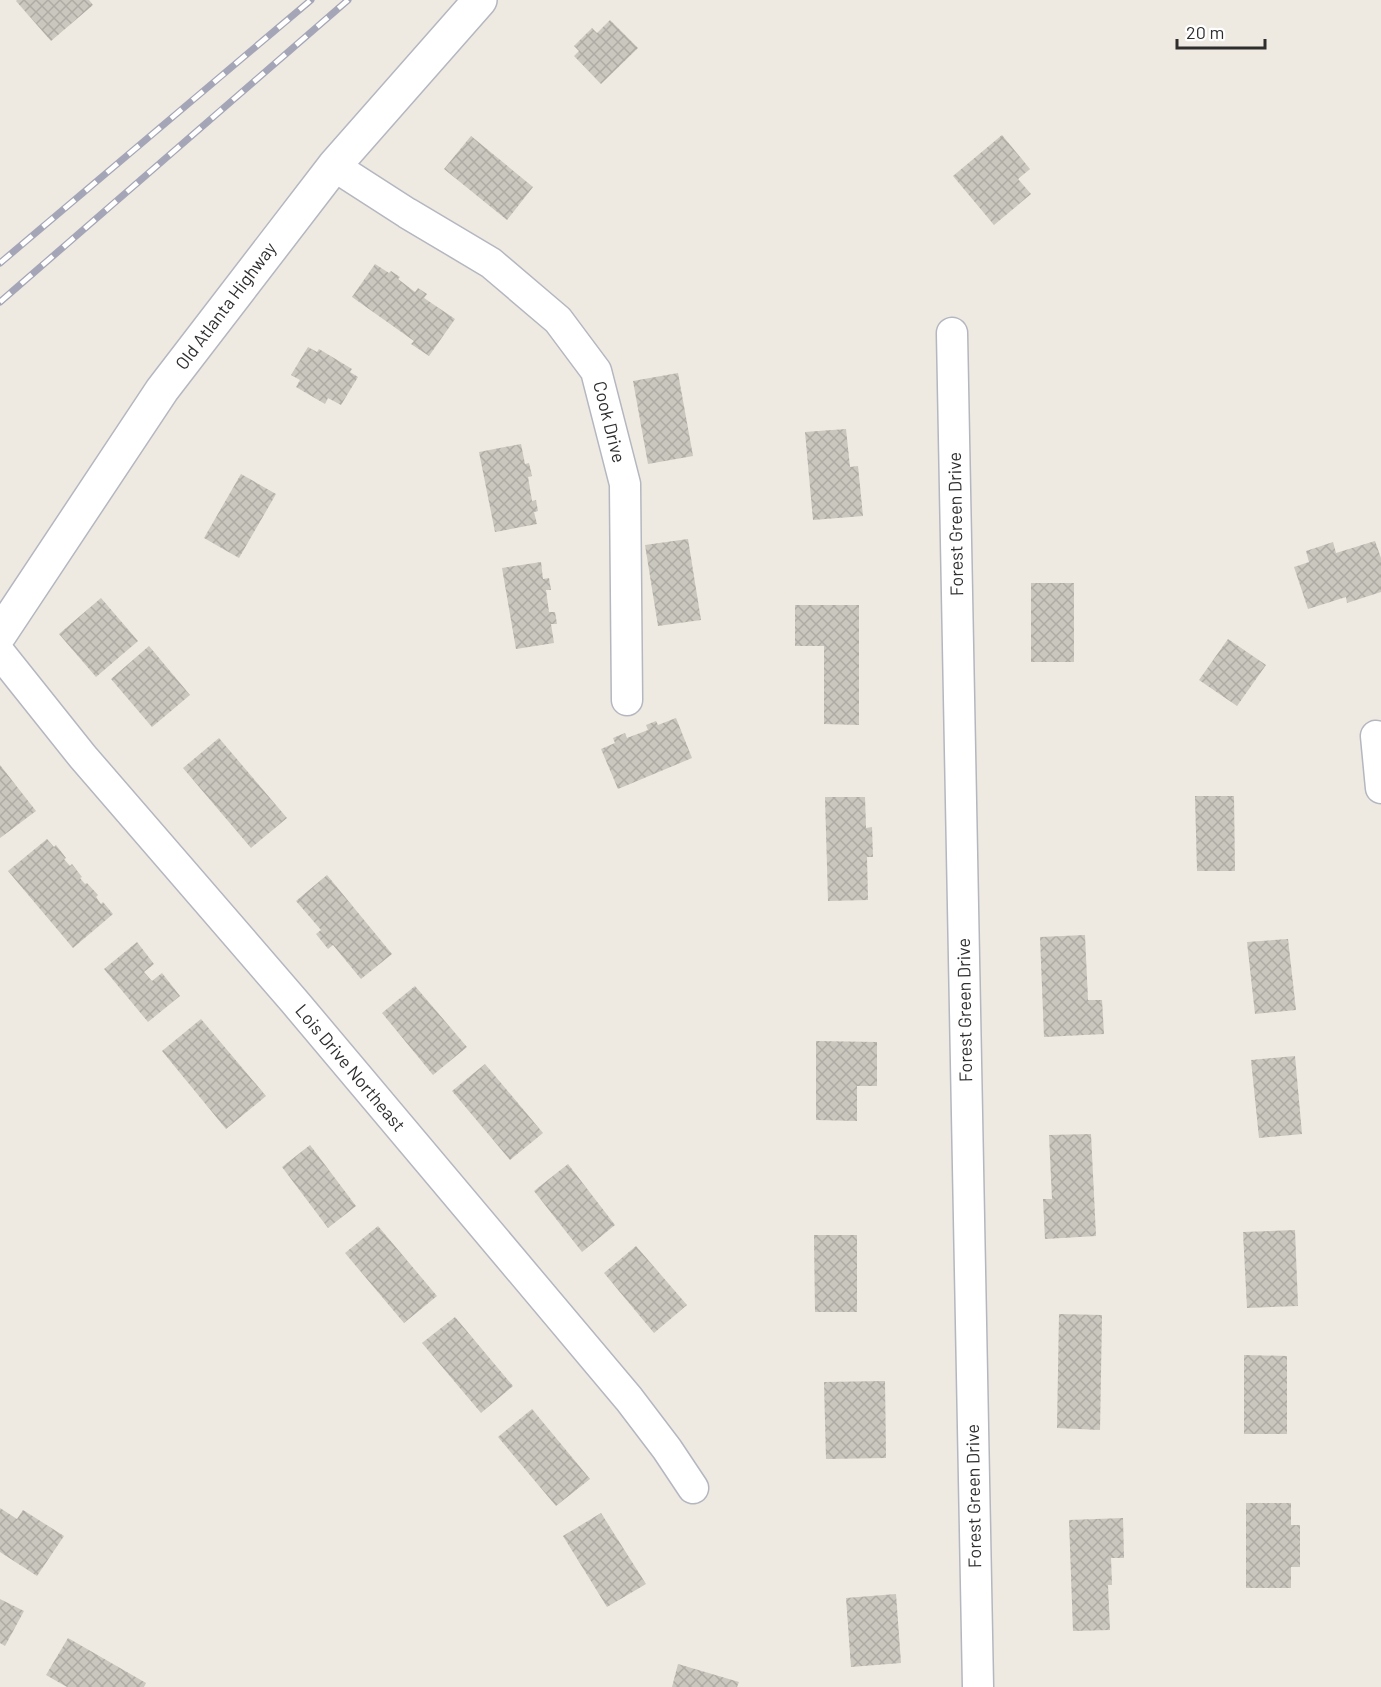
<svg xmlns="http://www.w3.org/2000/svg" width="1381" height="1687" font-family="Barlow,sans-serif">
	<defs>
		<pattern id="building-cross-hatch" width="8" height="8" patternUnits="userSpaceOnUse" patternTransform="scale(1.5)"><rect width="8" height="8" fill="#cac7bf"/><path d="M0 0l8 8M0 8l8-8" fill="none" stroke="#aeaba4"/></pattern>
	</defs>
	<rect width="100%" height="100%" fill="#eee9e1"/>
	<!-- building -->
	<path fill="url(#building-cross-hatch)" d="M17 0H89L93 5 51 41 16 1Z
		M610 20 638 48 601 84 574 56 579 51 574 46 592 28 597 33Z
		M1002 135 1030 169 1018 179 1031 194 994 225 953 176Z
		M471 136 533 187 507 220 444 169Z
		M375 264 389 273 391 271 400 277 398 279 415 292 418 288 427 294 424 298 455 319 429 356 411 344 414 341 352 297Z
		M308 347 317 352 319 349 352 369 350 372 358 377 341 405 328 398 325 404 296 387 300 380 291 375Z
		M678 373 693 456 648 464 633 381Z
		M846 429 850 467 858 466 863 516 813 520 805 432Z
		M521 444 525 464 529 463 532 476 528 477 532 501 536 500 538 511 534 512 537 524 495 532 479 452Z
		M241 474 276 494 239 558 204 538Z
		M688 539 701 620 658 626 645 545Z
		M1375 541 1381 558V592L1347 603 1346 597 1308 609 1294 567 1309 562 1306 551 1333 542 1336 553Z
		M541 562 543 579 549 578 551 590H546L549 612H555L557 624H551L554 643 516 649 502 568Z
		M1031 583H1074V662H1031Z
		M101 598 138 641 96 677 59 634Z
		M795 605H859V725L824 724V646H795Z
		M1228 639 1266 665 1237 706 1199 680Z
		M149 646 190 695 152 727 111 679Z
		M676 718 692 758 618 789 601 749 615 743 613 738 625 733 627 738 648 730 646 725 656 721 658 725Z
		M219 738 287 818 251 848 183 768Z
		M0 765 36 811 0 838Z
		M1195 796H1234L1235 871H1197Z
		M825 797H865L866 828 872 827 873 857H867L868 900 828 901Z
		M47 839 54 847 56 845 66 858 64 859 70 866 72 864 82 877 80 878 85 884 87 883 98 895 96 897 101 904 103 902 113 914 73 948 8 871Z
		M327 875 392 954 361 979 333 945 328 949 316 934 321 930 296 901Z
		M1085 935 1088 1000H1102L1104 1034 1044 1037 1040 937Z
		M1288 939 1296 1010 1255 1014 1247 942Z
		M137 942 154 964 144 972 152 981 162 973 180 996 148 1022 104 969Z
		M415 986 467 1047 433 1075 382 1013Z
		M201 1019 266 1096 226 1129 162 1051Z
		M816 1041 877 1042V1086H857V1121L816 1120Z
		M1295 1056 1302 1134 1259 1138 1251 1060Z
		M485 1064 543 1133 510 1160 452 1091Z
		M1091 1134 1096 1236 1045 1239 1043 1199H1052L1049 1135Z
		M310 1145 356 1206 328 1228 282 1167Z
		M568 1164 615 1225 582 1252 534 1191Z
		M378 1226 437 1296 404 1323 345 1253Z
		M1295 1230 1298 1306 1247 1308 1243 1232Z
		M814 1235H857V1312H815Z
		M636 1246 687 1305 654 1333 604 1273Z
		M1059 1314 1102 1315 1100 1430 1057 1428Z
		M455 1317 513 1386 481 1413 422 1343Z
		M1244 1355 1287 1356V1434H1244Z
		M885 1381 886 1458 826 1459 824 1382Z
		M532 1409 590 1479 556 1506 498 1437Z
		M1246 1503H1291V1525H1300V1567H1291V1588H1246Z
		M0 1508 17 1519 23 1510 64 1536 37 1576 0 1552Z
		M601 1513 646 1584 607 1607 563 1536Z
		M1123 1518 1124 1558H1111L1112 1585H1108L1110 1630 1073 1631 1069 1520Z
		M896 1594 901 1663 851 1667 846 1598Z
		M0 1599 24 1611 5 1646 0 1643Z
		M68 1638 146 1683 144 1687H67L46 1675Z
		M678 1664 739 1682 737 1687H672Z"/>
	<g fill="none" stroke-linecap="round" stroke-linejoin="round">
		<!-- street casing -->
		<g stroke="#b4b7c0" stroke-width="33">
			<path id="street" d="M334 166 407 213 491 263 558 320 596 371 625 484 627 700
				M952 333 978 1687
				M0 653 83 757 294 1001 629 1399 667 1449 693 1488
				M1376 736 1381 788"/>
		</g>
		<!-- secondary casing -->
		<g stroke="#b4b7c0" stroke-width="36">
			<path id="secondary" d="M0 634 162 390 334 166 480 0"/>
		</g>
		<!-- street -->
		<use href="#street" stroke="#fff" stroke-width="30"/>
		<!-- secondary -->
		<use href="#secondary" stroke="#fff" stroke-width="33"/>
		<!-- rail casing -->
		<g stroke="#a4a6b7" stroke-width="7">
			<path id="rail" d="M0 263 311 0
				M0 302 348 0"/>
		</g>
		<!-- rail -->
		<use href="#rail" stroke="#fff" stroke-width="4.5" stroke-dasharray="14" stroke-linecap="butt"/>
	</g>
	<g text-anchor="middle" stroke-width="5" stroke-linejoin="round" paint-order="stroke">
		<!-- street labels -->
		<g font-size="18" fill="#2e2e2e" stroke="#fff">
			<text transform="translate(226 306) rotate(-53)" y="6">Old Atlanta Highway</text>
			<text transform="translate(609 422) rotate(76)" y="6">Cook Drive</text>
			<text transform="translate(956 524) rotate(-91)" y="6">Forest Green Drive</text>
			<text transform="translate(965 1010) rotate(-91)" y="6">Forest Green Drive</text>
			<text transform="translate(350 1068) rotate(50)" y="6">Lois Drive Northeast</text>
			<text transform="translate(974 1496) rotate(-91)" y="6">Forest Green Drive</text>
		</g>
	</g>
	<!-- scale -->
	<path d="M1177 39v9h88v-9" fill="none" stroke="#2e2e2e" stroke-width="3"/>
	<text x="1186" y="39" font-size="18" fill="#2e2e2e" stroke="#ffffff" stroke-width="4.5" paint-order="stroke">20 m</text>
</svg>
